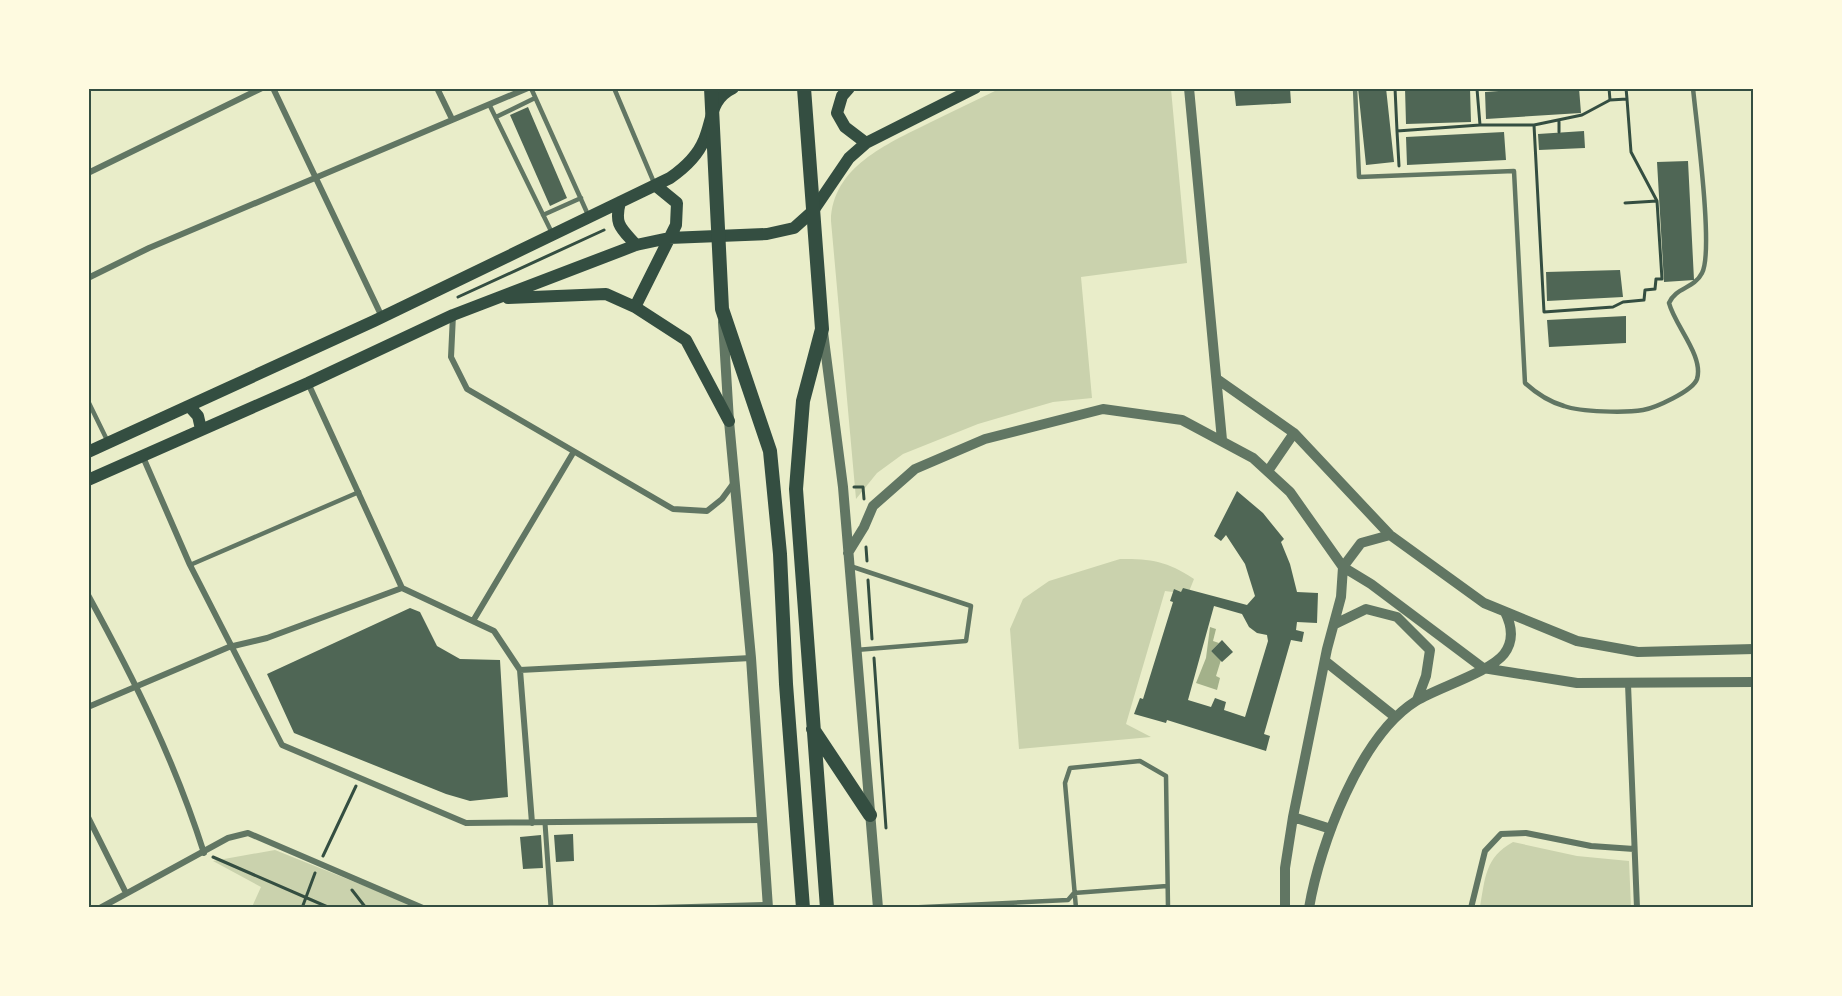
<svg xmlns="http://www.w3.org/2000/svg" width="1842" height="996" font-family="'PT Sans Narrow',sans-serif">
	<rect width="100%" height="100%" fill="#e9edc9"/>
	<!-- green -->
	<path fill="#cad2ad" d="M999 89H1171L1187 263 1081 277 1092 398 1053 402 978 424 903 454 877 473 856 499 831 221C832 167 887 144 929 123 952 112 976 100 999 89Z
		M1120 559C1152 559 1167 561 1194 579L1188 594 1165 591 1126 724 1151 737 1019 749 1010 629 1023 599 1049 581Z
		M1513 842 1577 856 1629 861 1631 907H1480C1485 879 1485 857 1513 842Z
		M275 850 417 907H252L261 887 213 861Z"/>
	<!-- water -->
	<path fill="#a3b18a" d="M1210 627 1216 629 1213 641 1219 643 1211 651 1221 660 1216 676 1220 678 1217 690 1196 683 1206 658Z"/>
	<!-- building -->
	<path fill="#4f6655" fill-rule="evenodd" d="M1234 88H1290L1291 103 1236 106Z
		M1358 88H1386L1394 162 1366 165Z
		M1405 88H1470L1471 122 1406 124Z
		M1539 88H1579L1581 113 1486 119 1485 92Z
		M528 107 567 198 550 206 510 115Z
		M1584 131 1585 148 1539 150 1538 134Z
		M1504 132 1506 160 1407 165 1406 137Z
		M1688 161 1694 280 1664 282 1657 162Z
		M1620 270 1623 297 1547 301 1546 272Z
		M1626 316V343L1549 347 1547 320Z
		M1237 491 1263 513 1284 539 1281 542 1290 564 1297 592 1318 593 1317 623 1297 622 1296 630 1304 632 1302 642 1291 640 1264 734 1270 736 1266 751 1167 720 1166 723 1134 714 1140 698 1143 699 1173 602 1170 601 1174 589 1181 592 1183 588 1247 605 1255 596 1245 564 1226 535 1221 541 1214 536ZM1214 606 1242 614 1249 627 1257 633 1267 635 1268 641 1245 717 1224 710 1226 702 1215 698 1211 707 1188 700Z
		M410 608 420 612 437 646 460 659 500 660 508 797 470 801 446 794 294 733 267 674Z
		M1222 640 1233 652 1222 662 1211 651Z
		M573 834 574 861 556 862 554 835Z
		M541 835 543 868 523 869 520 837Z"/>
	<g fill="none" stroke-linecap="round" stroke-linejoin="round">
		<!-- path -->
		<path stroke="#344e41" stroke-width="3" d="M1395 88 1397 131
			M1626 88 1627 99
			M1559 121V132
			M1480 125 1477 89 1481 88
			M1534 125 1582 115 1610 100 1609 88
			M1399 166 1397 131 1480 125H1534L1544 312 1613 307 1623 302 1644 300 1645 290 1655 289 1656 279H1662L1657 201 1631 152 1627 99 1610 100
			M1625 203 1657 201
			M458 297 604 230
			M854 487H863L864 499
			M866 547 867 561
			M868 580 872 639
			M874 658 886 828
			M323 856 356 786
			M213 857 330 908
			M352 890 366 908
			M302 908 315 873"/>
		<!-- service -->
		<path stroke="#617663" stroke-width="4.5" d="M531 88 589 217
			M614 88 655 185
			M1355 88 1359 177 1514 171 1525 383C1536 393 1550 402 1564 406 1581 412 1625 413 1643 410 1655 408 1693 391 1697 379 1704 356 1675 326 1669 303 1676 287 1694 289 1702 273 1714 251 1696 121 1693 88
			M490 106 552 233
			M496 117 535 98
			M543 215 581 198
			M88 401 108 442
			M190 565 359 492
			M850 566 971 606 966 641 856 650
			M903 908 1068 900 1074 893 1167 886
			M1076 908 1065 783 1070 768 1140 761 1166 776 1168 908"/>
		<!-- pedestrian -->
		<path stroke="#617663" stroke-width="5" d="M545 823 551 908"/>
		<!-- minor -->
		<path stroke="#617663" stroke-width="6" d="M273 88 382 317
			M437 88 452 119
			M88 173 262 88
			M88 278 149 248 528 88
			M453 315 451 357 467 389 673 509 707 511 722 499 733 484
			M308 383 402 588 494 631 520 670 532 823
			M143 457 190 565 282 745 466 823 762 820
			M88 595C135 681 174 759 204 853
			M473 621 573 453
			M520 670 751 658
			M1628 684 1637 908
			M88 707 229 647 267 638 402 588
			M88 817 126 893
			M100 908 228 838 248 833 423 908
			M655 908 768 905
			M1471 908 1485 851 1501 834 1526 833 1591 846 1634 849"/>
		<!-- tertiary -->
		<path stroke="#617663" stroke-width="10" d="M1189 88 1222 440
			M723 322 729 421 751 658 768 908
			M823 332 843 487 878 908
			M1217 379 1294 433 1390 535 1484 603 1577 641 1638 652 1754 649
			M1268 471 1294 433
			M848 553 864 527 873 506 915 469 985 439 1103 409 1182 420 1253 458 1290 492 1343 567 1371 584 1483 668 1577 683 1754 682
			M1335 624 1366 609 1397 617 1430 650 1426 676 1417 700
			M1325 661 1394 716
			M1293 817 1331 829
			M1285 908V868L1293 817 1327 649 1341 597 1343 567 1361 543 1390 535
			M1309 908C1320 844 1360 736 1416 701 1437 688 1490 672 1504 654 1514 641 1512 626 1505 612"/>
		<!-- secondary -->
		<path stroke="#344e41" stroke-width="12" d="M849 88 842 96 837 113 845 127 866 143
			M620 202C614 225 621 228 636 245
			M508 298 606 294 635 307 686 340 729 421
			M635 307 676 225 677 203 655 185
			M189 406 198 416 201 429
			M88 452 374 321 670 178C683 169 698 155 704 140 713 119 710 99 733 88
			M88 480 308 383 453 315 636 245 669 238 767 234 794 228 813 211 849 158 866 143 975 88"/>
		<!-- primary -->
		<path stroke="#344e41" stroke-width="14" d="M711 88 722 309 770 451 780 554 786 684 803 908
			M804 88 822 329 803 401 796 489 827 908
			M813 729 870 815"/>
	</g>
	<!-- border -->
	<rect width="1842" height="996" fill="none" stroke="#fefae0" stroke-width="180"/>
	<rect x="90" y="90" width="1662" height="816" fill="none" stroke="#344e41" stroke-width="2"/>
</svg>
